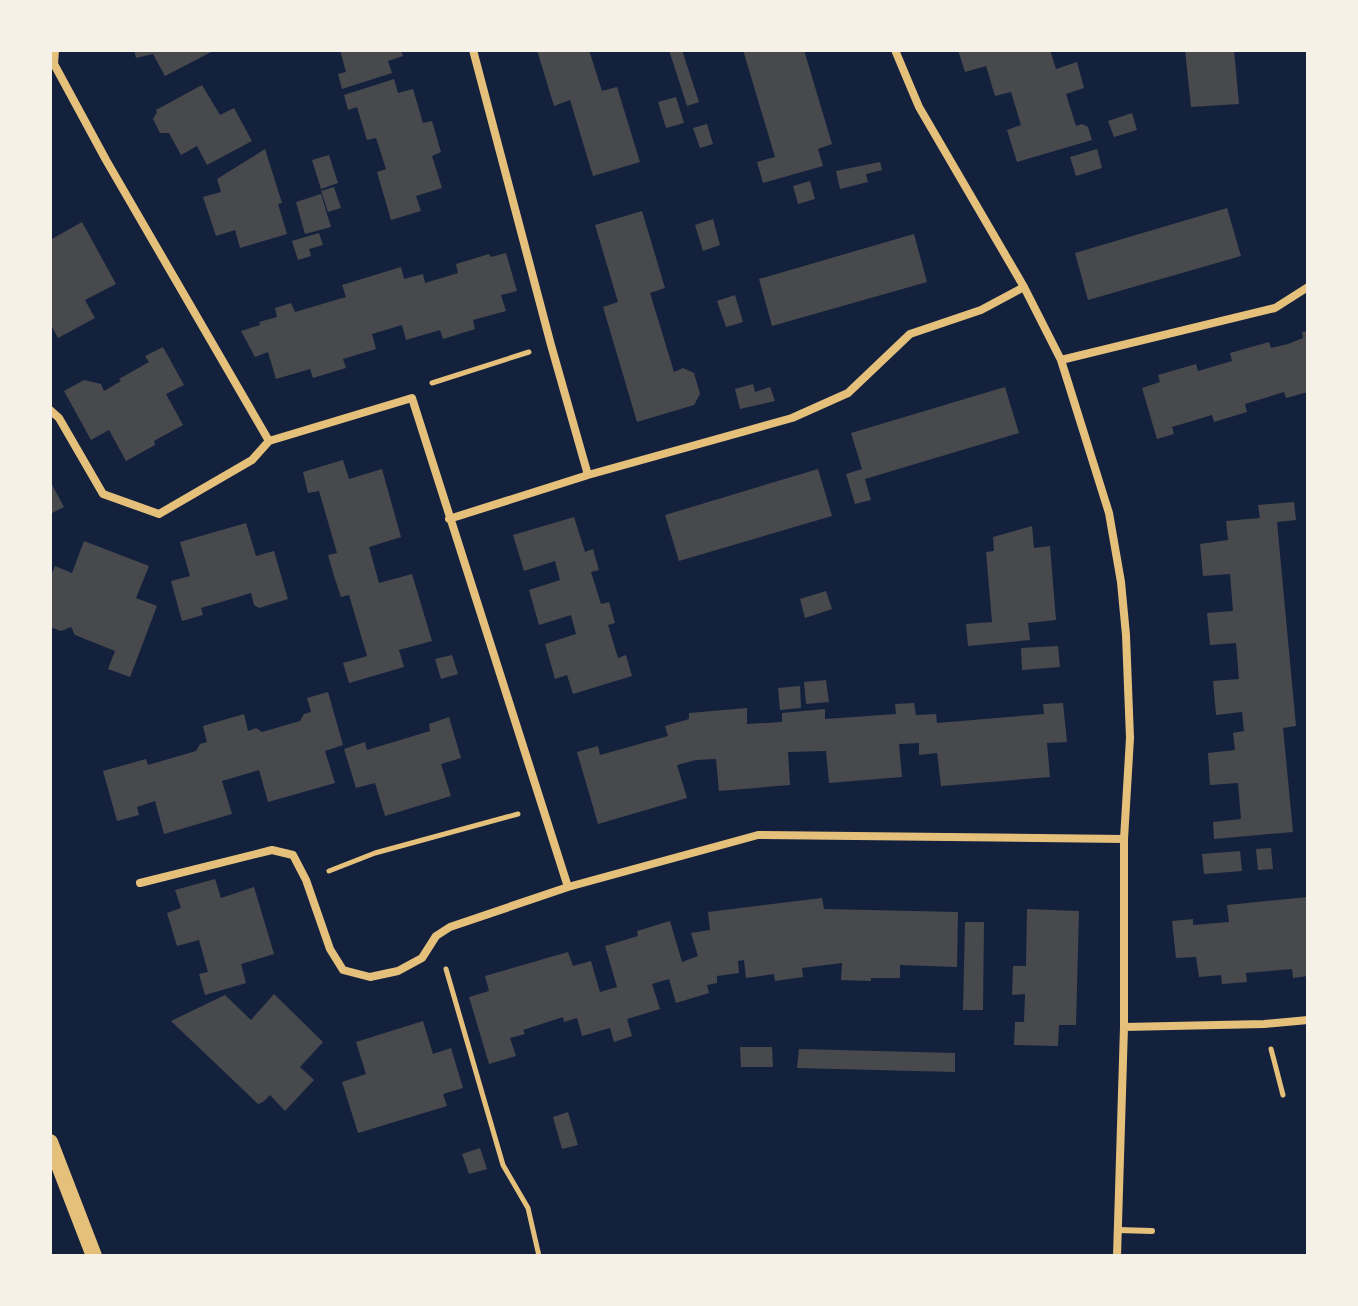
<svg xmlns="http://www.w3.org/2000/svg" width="1358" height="1306" font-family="'Public Sans',sans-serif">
	<rect width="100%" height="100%" fill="#14213d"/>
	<!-- building -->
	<path fill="#48494c" d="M134 50H215L165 76 153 54 136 58Z
		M340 50H401L403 56 388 61 392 73 342 89 338 74 346 72Z
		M537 50H589L602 91 617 87 640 162 593 176 570 100 554 106Z
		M669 50H682L699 102 687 106Z
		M743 50H804L832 144 818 149 823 166 763 183 757 162 775 157Z
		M958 50H1050L1056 69 1077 62 1084 88 1066 94 1076 126 1082 124 1088 127 1092 140 1017 162 1007 130 1021 125 1011 92 995 96 986 66 965 72Z
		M1185 50H1234L1239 104 1191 107Z
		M394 79 398 93 413 89 423 123 432 121 441 152 432 156 442 188 416 196 421 211 391 220 377 172 386 169 376 138 367 140 357 107 348 110 344 95Z
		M202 85 220 115 234 108 252 141 207 165 197 146 181 155 169 133H160L153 119 157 112 156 110Z
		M676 97 684 123 666 128 658 102Z
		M1132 113 1137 130 1114 137 1108 121Z
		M707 124 713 144 700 148 693 128Z
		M265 149 282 203 278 204 287 234 240 248 235 230 216 236 203 197 221 192 217 179Z
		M1097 149 1102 168 1076 176 1070 157Z
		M329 155 338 183 321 189 312 160Z
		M880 162 882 170 866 174 868 182 840 189 836 171Z
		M810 181 815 199 798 204 793 186Z
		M334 187 341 208 328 212 321 191Z
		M321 194 331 227 305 234 296 202Z
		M1227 208 1241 256 1088 300 1075 253Z
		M642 211 665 288 650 293 674 372 683 368 694 373 700 394 694 405 637 422 603 307 618 302 595 225Z
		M713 219 720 245 703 251 695 225Z
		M82 222 116 284 85 300 95 318 58 338 50 323V240Z
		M319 233 323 245 309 249 311 256 298 260 292 241Z
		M914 234 927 282 772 326 759 279Z
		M506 253 517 291 501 295 506 311 473 320 475 329 443 339 440 330 406 340 402 325 372 334 376 349 343 359 346 368 313 378 310 369 276 379 268 352 255 357 241 331 260 325 259 322 277 317 275 308 291 303 295 312 346 297 342 285 401 267 404 279 423 274 425 283 458 273 456 264 489 254 491 257Z
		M735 295 743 322 726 327 717 301Z
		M1308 331V392L1286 398 1284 392 1245 404 1247 412 1214 422 1212 415 1172 427 1174 434 1157 439 1142 388 1160 382 1158 375 1196 364 1198 371 1232 361 1230 353 1269 342 1271 348 1288 344 1303 338 1302 332Z
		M163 347 184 385 166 394 183 425 154 441 155 445 126 461 109 430 91 440 64 391 84 380 101 384 104 391 121 381 119 379 149 362 145 356Z
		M753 384 755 392 770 387 775 401 740 409 735 389Z
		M1005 387 1019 433 865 479 871 500 855 504 846 474 862 469 851 433Z
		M343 460 349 479 382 469 401 537 369 547 379 583 412 574 432 641 399 650 404 667 349 683 343 663 367 656 349 595 341 597 334 576 328 555 337 553 319 491 308 493 303 472Z
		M818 469 832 516 679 561 665 515Z
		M50 481 64 507 50 514Z
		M1294 502 1296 520 1277 522 1296 726 1283 728 1293 832 1214 839 1213 822 1241 819 1238 783 1210 785 1208 753 1235 750 1233 733 1244 731 1242 712 1216 715 1213 681 1239 679 1236 643 1210 645 1207 613 1233 611 1230 574 1203 576 1200 544 1228 540 1226 521 1260 518 1258 505Z
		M574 517 585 552 593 549 599 570 591 572 601 604 609 602 615 623 608 625 618 658 626 655 632 676 573 694 567 675 555 679 545 644 576 634 571 615 539 625 529 590 560 580 555 561 524 571 513 535Z
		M246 523 256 556 274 551 288 599 259 608 254 605 251 593 201 608 203 615 182 621 171 581 190 576 180 542Z
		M1032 526 1034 548 1050 546 1056 620 1028 623 1030 640 968 646 966 624 992 622 986 552 994 551 993 537Z
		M84 541 149 566 136 598 157 606 130 677 108 669 115 651 75 635 71 627 61 631 50 627V578L55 566 72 573Z
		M826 591 832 609 805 618 800 599Z
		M1058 646 1060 667 1022 670 1021 648Z
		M452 655 458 674 441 679 435 659Z
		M826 680 829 702 806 704 804 682Z
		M800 686 801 708 780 710 778 688Z
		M328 692 343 745 325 751 335 783 268 802 259 770 222 781 232 814 164 834 155 801 137 807 139 815 117 821 103 771 146 759 148 765 196 751 200 744 207 742 203 726 244 714 248 731 256 728 262 732 300 721 304 714 311 712 307 698Z
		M914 703 916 715 936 714 937 723 1044 714 1043 704 1063 703 1067 742 1047 743 1050 777 941 786 937 753 919 755V743L899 744 902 777 829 783 826 751 788 752 790 785 719 791 716 759 696 760 677 765 687 798 598 824 577 752 598 746 600 755 668 736 665 726 689 719V713L747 708V724L782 722V713L825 709V719L896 714 895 704Z
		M449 717 461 758 441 764 451 796 385 816 375 783 356 788 344 749 365 742 367 750 430 731 429 724Z
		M1271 848 1273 869 1258 870 1256 849Z
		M1240 851 1242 871 1204 874 1202 854Z
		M215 879 221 898 254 887 274 954 241 964 246 983 205 995 199 974 208 972 199 940 177 946 167 913 181 908 175 890Z
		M1308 897V976L1293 978 1292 969 1246 973 1247 982 1222 984 1221 975 1199 977 1196 957 1176 958 1172 921 1193 919V925L1229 922 1227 905Z
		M822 898 824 909 958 912 957 967 900 965V978H871V981L841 980 842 963 802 968 803 977 775 981 774 974 746 978 744 960 738 961 739 973 717 976V983L707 985 709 993 676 1003 669 979 652 984 660 1009 627 1019 632 1036 614 1042 610 1028 582 1036 577 1018 564 1022 563 1017 523 1030 525 1034 510 1038 516 1056 489 1064 469 997 489 991 485 976 568 952 573 966 591 961 600 992 617 987 605 946 638 936 637 931 670 921 682 962 698 956 691 933 710 930 708 912Z
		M1027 909 1079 911 1076 1025H1059L1058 1046 1014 1045 1015 1022H1024L1025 994 1012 995 1013 966H1026Z
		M965 922H984L983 1010H963Z
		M274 994 323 1042 300 1067 314 1080 285 1111 270 1095 263 1102 258 1104 171 1021 225 995 251 1020Z
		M423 1021 433 1054 451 1048 463 1088 443 1094 447 1106 358 1133 342 1082 366 1074 356 1042Z
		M740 1047H772L773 1067H741Z
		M799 1049 955 1053V1072L797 1068Z
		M568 1112 578 1145 562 1149 553 1117Z
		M480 1148 487 1169 469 1174 462 1154Z"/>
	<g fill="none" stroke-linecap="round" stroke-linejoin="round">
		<!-- path -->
		<path stroke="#e5c07b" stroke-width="5" d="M432 383 529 352
			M329 871 375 853 518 814
			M446 969 503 1165 528 1208 539 1256
			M1271 1049 1283 1095"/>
		<!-- service -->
		<path stroke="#e5c07b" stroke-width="6" d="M1118 1230 1152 1231"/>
		<!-- minor -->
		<path stroke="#e5c07b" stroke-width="8" d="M55 50 54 64 106 160 269 441
			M473 50 551 345 588 475
			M895 50 919 107 1024 287 1061 360 1109 513 1121 582 1126 635 1130 738 1124 839V1027L1117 1256
			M1061 360 1275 308 1308 287
			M50 410 59 418 103 494 159 514 252 460 269 441 412 398 568 887
			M449 519 588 475 792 418 848 393 910 334 981 310 1024 287
			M140 883 272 850 293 855 306 880 330 949 343 970 370 977 398 971 422 958 436 936 450 927 568 887 758 835 1124 839
			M1124 1027 1264 1024 1308 1020"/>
		<!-- secondary -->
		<path stroke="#e5c07b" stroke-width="16" d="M50 1142 94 1256"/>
	</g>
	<!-- border -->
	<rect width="1358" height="1306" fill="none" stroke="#f6f1e7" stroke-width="104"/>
</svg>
